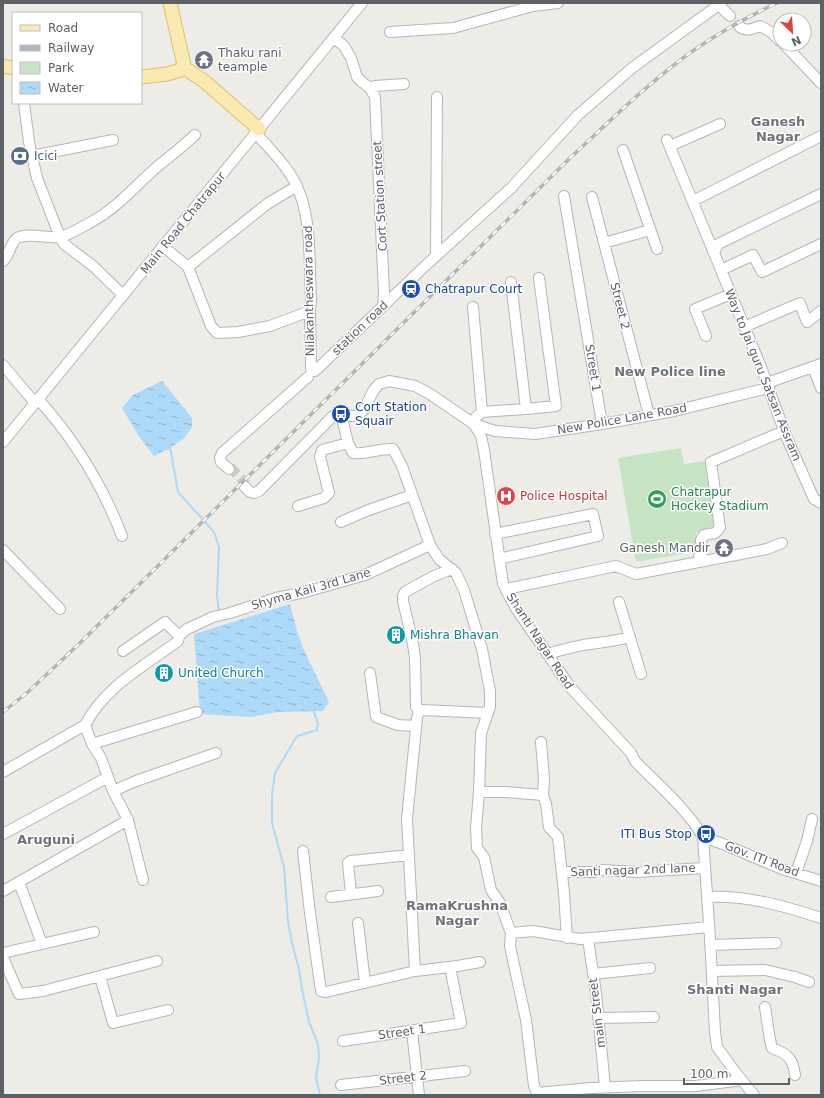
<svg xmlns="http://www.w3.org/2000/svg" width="824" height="1098" font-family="'DejaVu Sans',sans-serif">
	<defs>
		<pattern id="water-ripples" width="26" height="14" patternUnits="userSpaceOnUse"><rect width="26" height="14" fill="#acdaf8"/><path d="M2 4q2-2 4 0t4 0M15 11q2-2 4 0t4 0" fill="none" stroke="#8fb4cc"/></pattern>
	</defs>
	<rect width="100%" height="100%" fill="#eeece6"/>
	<!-- green -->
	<path fill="#c6e4c4" d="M681 448 684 464 707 461 716 531 696 533 699 551 636 562 618 458Z"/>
	<!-- water -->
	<path fill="url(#water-ripples)" d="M162 381 192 418V427L184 438 169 449 154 456 138 435 122 408 133 395Z
		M290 604 297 631 303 648 329 702 323 711 278 712 251 717 200 714 194 634Z"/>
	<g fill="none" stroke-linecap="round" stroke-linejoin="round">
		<!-- stream -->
		<path stroke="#acdaf8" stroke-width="2" d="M170 447 178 492 214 532 219 547 217 595 219 613
			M313 709 318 724 317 730 297 736 275 773 272 795V823L284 867 288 922 293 947 299 969 302 989 309 1022 318 1044 319 1057 316 1078 320 1095"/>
		<!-- minor-tunnel -->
		<path stroke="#cac9c6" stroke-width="10" stroke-dasharray="10 5" stroke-linecap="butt" d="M230 467 246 484"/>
		<!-- minor casing -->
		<g stroke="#b3b6b9" stroke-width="12">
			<path id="minor" d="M720 3 722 8 730 16
				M739 26C745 32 753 29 760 26L771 32 780 41
				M390 32 453 28 533 6 558 3
				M334 38 344 46 351 58 357 77 362 82 370 88 375 97 384 293 383 306
				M784 44 821 83
				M370 88 375 86 404 84
				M24 103 29 142 37 178 60 237 64 244 93 266 123 295
				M256 133C271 151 289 167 298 189 312 220 309 266 311 300L310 311 311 369
				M667 140 714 253
				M670 146 720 124
				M623 150 657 249
				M32 156 113 140
				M821 194 718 244 714 253 761 367 786 436 814 499 821 503
				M564 196 602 424
				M592 197 649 415
				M693 201 821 136
				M604 243 650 230
				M163 246 188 267 211 326 217 333 238 332 270 326 310 311
				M436 255 437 97
				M3 261C10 255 10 243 17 238 28 232 49 239 60 237 68 236 85 225 93 221 118 207 136 185 158 166 171 156 183 146 195 135
				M188 267 267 204 297 186
				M721 270 753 255 762 272 821 244
				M539 278 556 406 526 409 482 412 476 417 474 424 495 431 535 434 602 424 674 411 768 388
				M511 282 526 409
				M473 307 482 412
				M744 327 800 303 807 322 821 311
				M706 336 695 309 731 294
				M3 365 35 403
				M813 367 821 388
				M315 371 425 266 511 188 578 115 632 68 720 4
				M767 383 821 364
				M38 399C76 441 102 484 122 536
				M3 442 362 3
				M229 469 221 462 220 458 222 453 308 377
				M244 486 250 492 254 493 259 491 333 416
				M298 506 324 498 329 493 320 457 322 450 348 443
				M341 522 366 511 412 495
				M495 534 593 514 598 536 499 559
				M3 550 60 609
				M699 556 702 553 701 540 704 535 715 533 720 528 711 462 784 431
				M506 589 616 566 636 574 767 549 782 543
				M619 602 641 674
				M123 651 165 622 179 636
				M547 654C561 650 575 646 590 644 605 642 615 641 630 637
				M370 673 376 717 398 725 416 726
				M419 711 416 707 415 658 413 644 403 601V596L405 592 434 576 452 569
				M85 725 92 744 101 758 113 791 128 820 143 880
				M541 742 544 779 543 795
				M92 744 197 712
				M3 772 85 725C104 688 141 668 174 644L178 641 179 636 187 629 213 617 230 613 276 598 305 592 365 575 430 545
				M113 791 136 781 216 753
				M479 792 476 828 477 848 484 857 491 890 500 903 511 933 533 931 580 939 709 927
				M3 834 108 777
				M703 837 723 844 782 869 821 881
				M303 851 310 913 321 991 326 992 415 971 458 966 480 962
				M562 872H594L602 870 637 872 704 868
				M796 873 807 841 812 819
				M19 882 42 944
				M3 891 128 820
				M351 894 348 863 351 861 409 855
				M331 897 378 891
				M707 897C747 895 784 906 821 918
				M358 923 365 983
				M511 933 510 946 526 1020 534 1086 537 1093 591 1088 643 1086H696L742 1080
				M567 938 564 893 558 837 549 827 546 804 543 795 505 792H479L481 733 490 707V691L482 649 464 590 456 573 439 559 430 545 402 466 393 449C379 448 366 455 353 453L348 443 341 414 352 416 359 415 365 408 373 391 379 384 389 381 415 386 430 394 474 424 481 436 484 450 503 584 515 607 571 688 631 753 635 761C657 784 688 810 703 837L710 938 715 1032 717 1047 736 1073 754 1095
				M588 939 596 993 605 1087
				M711 945 776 943
				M3 953 94 932
				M3 958 19 994 43 991 157 961
				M415 971 407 819 417 718 419 711 422 710 488 713
				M712 971 765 970 795 977 809 982
				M593 974 650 968
				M100 976 113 1023 168 1010
				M765 1007 770 1040 772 1048C788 1054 793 1059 795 1075
				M598 1018 654 1017
				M412 1031 419 1095
				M343 1041 461 1023 450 967
				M341 1085 465 1071"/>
		</g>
		<!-- major casing -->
		<g stroke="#e6bd67" stroke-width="15">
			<path id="major" d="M170 3 184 65
				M3 66 13 68
				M189 71 204 81 259 129
				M141 77 167 74 181 70"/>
		</g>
		<!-- minor -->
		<use href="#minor" stroke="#fff" stroke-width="10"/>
		<!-- major -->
		<use href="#major" stroke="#f8eab0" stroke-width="13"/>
		<!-- rail casing -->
		<g stroke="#b3b4b5" stroke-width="3.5">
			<path id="rail" d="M3 712 28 692 81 642 570 158C611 120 651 80 697 48 722 31 749 16 777 3"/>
		</g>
		<!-- rail -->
		<use href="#rail" stroke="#fff" stroke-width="2" stroke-dasharray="6" stroke-linecap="butt"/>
	</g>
	<!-- icons -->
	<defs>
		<g id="temple-disc" transform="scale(1)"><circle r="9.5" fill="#6b7280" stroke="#fff"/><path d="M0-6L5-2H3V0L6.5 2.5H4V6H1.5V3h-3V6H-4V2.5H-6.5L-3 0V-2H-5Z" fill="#fff"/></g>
		<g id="bank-disc" transform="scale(1)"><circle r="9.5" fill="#5c6f8a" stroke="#fff"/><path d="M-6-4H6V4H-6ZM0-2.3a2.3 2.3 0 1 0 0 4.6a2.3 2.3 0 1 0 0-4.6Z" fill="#fff"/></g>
		<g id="station-disc" transform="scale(1)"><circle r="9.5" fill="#1a4fb4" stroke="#fff"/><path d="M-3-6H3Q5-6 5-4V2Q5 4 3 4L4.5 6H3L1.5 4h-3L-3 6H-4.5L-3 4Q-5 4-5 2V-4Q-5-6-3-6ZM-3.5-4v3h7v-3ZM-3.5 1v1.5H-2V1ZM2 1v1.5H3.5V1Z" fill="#fff"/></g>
		<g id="bus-disc" transform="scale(1)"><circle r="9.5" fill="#1a4fb4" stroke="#fff"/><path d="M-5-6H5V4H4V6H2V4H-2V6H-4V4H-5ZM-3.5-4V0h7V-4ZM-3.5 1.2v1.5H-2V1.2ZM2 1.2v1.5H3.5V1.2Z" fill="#fff"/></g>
		<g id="hospital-disc" transform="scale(1)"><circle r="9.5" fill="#e0444e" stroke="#fff"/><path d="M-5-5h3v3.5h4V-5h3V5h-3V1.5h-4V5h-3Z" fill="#fff"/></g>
		<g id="stadium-disc" transform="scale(1)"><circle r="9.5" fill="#2e9e5b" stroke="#fff"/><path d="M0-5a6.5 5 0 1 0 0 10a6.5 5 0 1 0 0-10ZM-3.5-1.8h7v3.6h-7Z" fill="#fff"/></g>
		<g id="building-disc" transform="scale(1)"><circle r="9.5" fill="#0f9aa8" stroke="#fff"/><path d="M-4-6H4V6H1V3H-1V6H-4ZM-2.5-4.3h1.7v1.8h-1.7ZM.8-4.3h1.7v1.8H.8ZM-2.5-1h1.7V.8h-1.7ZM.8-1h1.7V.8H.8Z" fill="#fff"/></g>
	</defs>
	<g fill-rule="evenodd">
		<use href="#temple-disc" x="204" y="60"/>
		<use href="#bank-disc" x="20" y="156"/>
		<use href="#station-disc" x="411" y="289"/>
		<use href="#bus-disc" x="341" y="414"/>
		<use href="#hospital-disc" x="506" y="496"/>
		<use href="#stadium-disc" x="657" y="499"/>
		<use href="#temple-disc" x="724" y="548"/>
		<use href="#building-disc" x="396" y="635"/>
		<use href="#building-disc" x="164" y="673"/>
		<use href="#bus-disc" x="706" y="834"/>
	</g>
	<g text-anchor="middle" stroke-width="3" stroke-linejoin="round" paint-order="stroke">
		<!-- worship labels -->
		<g font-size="12" fill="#5b616d" stroke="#fff" text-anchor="start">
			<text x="218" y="57">Thaku rani<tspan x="218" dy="14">teample</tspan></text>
			<text x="710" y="552" text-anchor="end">Ganesh Mandir</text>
		</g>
		<!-- service labels -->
		<g font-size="12" fill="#4e5e75" stroke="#fff" text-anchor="start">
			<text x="34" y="160">Icici</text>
		</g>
		<!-- street labels -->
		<g font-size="12" fill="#5d6165" stroke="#fff">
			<text transform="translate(380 196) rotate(-93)" y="4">Cort Station street</text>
			<text transform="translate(183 223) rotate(-51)" y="4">Main Road Chatrapur</text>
			<text transform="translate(309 291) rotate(-91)" y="4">Nilakantheswara road</text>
			<text transform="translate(620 306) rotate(76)" y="4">Street 2</text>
			<text transform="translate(360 328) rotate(-44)" y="4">station road</text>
			<text transform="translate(593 368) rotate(81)" y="4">Street 1</text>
			<text transform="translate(763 375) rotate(68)" y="4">Way to Jai guru Satsan Assram</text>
			<text transform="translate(622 419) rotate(-10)" y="4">New Police Lane Road</text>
			<text transform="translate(311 589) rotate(-16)" y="4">Shyma Kali 3rd Lane</text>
			<text transform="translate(540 641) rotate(57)" y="4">Shanti Nagar Road</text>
			<text transform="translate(762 859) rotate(21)" y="4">Gov. ITI Road</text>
			<text transform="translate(633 870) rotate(-2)" y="4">Santi nagar 2nd lane</text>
			<text transform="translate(597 1013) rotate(-97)" y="4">main Street</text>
			<text transform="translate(402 1032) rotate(-8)" y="4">Street 1</text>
			<text transform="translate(403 1078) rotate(-7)" y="4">Street 2</text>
		</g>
		<!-- transit labels -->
		<g font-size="12" fill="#164399" stroke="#fff" text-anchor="start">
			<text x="425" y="293">Chatrapur Court</text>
			<text x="355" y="411">Cort Station<tspan x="355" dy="14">Squair</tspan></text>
			<text x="692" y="838" text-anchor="end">ITI Bus Stop</text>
		</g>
		<!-- leisure labels -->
		<g font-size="12" fill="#27864d" stroke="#fff" text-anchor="start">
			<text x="671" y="496">Chatrapur<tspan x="671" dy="14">Hockey Stadium</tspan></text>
		</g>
		<!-- health labels -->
		<g font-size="12" fill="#be3a42" stroke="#fff" text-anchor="start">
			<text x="520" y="500">Police Hospital</text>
		</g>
		<!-- culture labels -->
		<g font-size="12" fill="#0d838f" stroke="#fff" text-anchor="start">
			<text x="410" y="639">Mishra Bhavan</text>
			<text x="178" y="677">United Church</text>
		</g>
		<!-- neighbourhood labels -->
		<g font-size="13" font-weight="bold" fill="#6e7377" stroke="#fff">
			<text x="778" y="126">Ganesh<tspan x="778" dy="15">Nagar</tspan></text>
			<text x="670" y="376">New Police line</text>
			<text x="46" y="844">Aruguni</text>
			<text x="457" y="910">RamaKrushna<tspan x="457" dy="15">Nagar</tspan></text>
			<text x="735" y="994">Shanti Nagar</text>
		</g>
	</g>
	<!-- border -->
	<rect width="824" height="1098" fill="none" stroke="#5d6165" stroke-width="8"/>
	<!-- legend -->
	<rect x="12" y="12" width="130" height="92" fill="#ffffff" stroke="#bec0c1"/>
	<rect x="20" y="25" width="20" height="6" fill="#f8eab0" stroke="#bec0c1"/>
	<text x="48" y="32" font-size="12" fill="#5d6165">Road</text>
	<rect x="20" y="45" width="20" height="6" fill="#b3b4b5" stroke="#bec0c1"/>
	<text x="48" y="52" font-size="12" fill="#5d6165">Railway</text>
	<rect x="20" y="62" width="20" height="12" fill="#c6e4c4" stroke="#bec0c1"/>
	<text x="48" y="72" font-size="12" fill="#5d6165">Park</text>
	<rect x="20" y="82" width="20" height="12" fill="url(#water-ripples)" stroke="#bec0c1"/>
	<text x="48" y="92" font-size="12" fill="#5d6165">Water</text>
	<!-- north arrow -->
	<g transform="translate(792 32) rotate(155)"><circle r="19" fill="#ffffff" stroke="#bec0c1"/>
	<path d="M0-3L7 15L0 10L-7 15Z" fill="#db443f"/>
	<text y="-6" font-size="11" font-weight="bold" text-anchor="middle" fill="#5d6165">N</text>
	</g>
	<!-- scale -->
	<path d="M684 1078v6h105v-6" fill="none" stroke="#5d6165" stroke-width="2"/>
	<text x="690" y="1078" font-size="12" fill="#5d6165" stroke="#ffffff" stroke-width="3" paint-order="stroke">100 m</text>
</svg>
